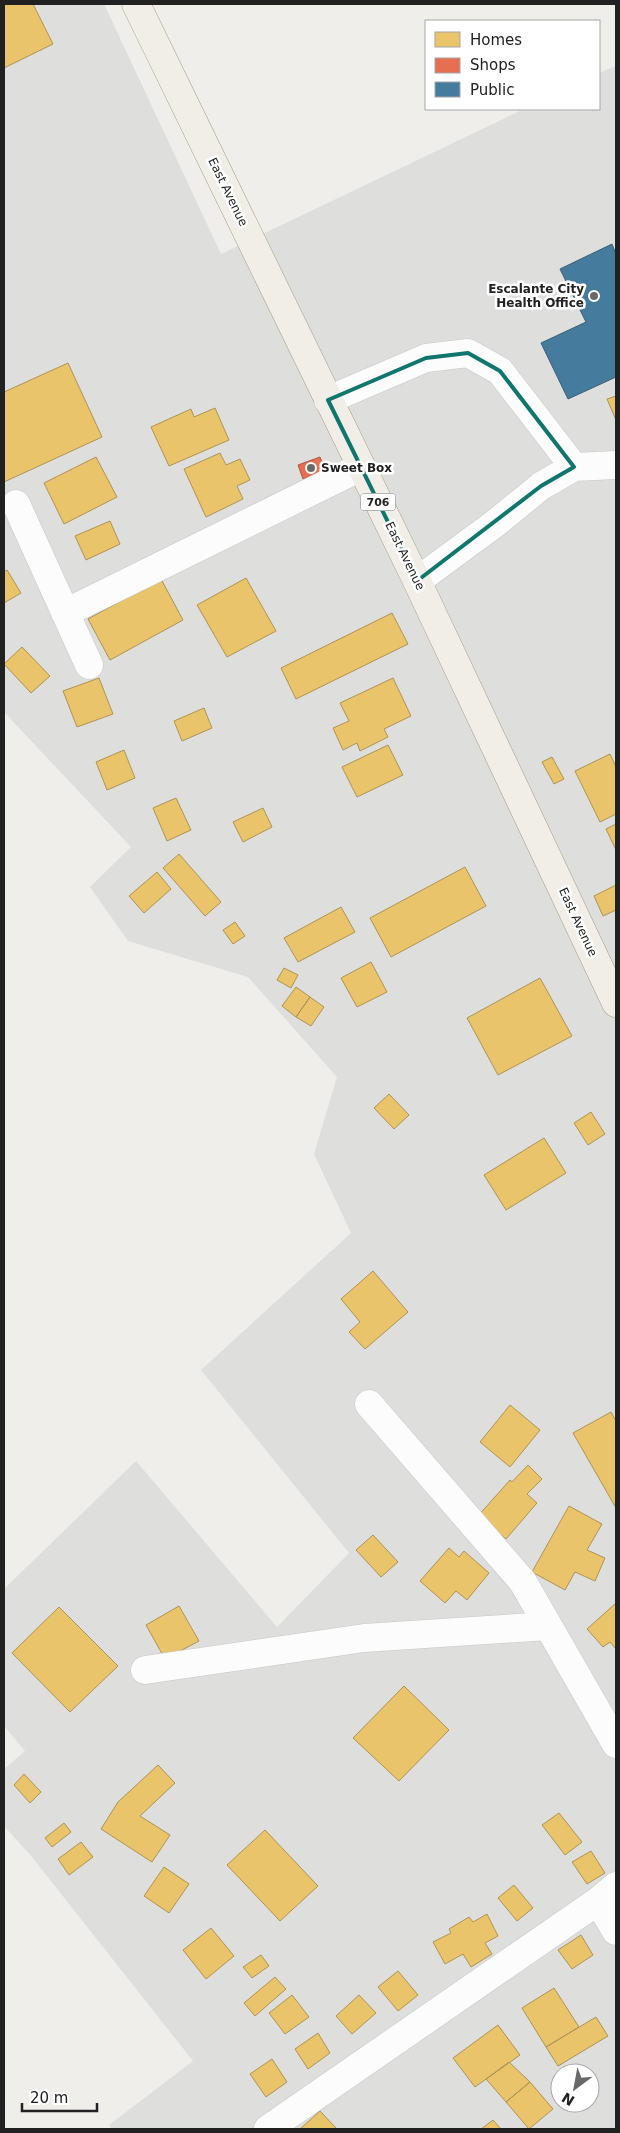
<svg xmlns="http://www.w3.org/2000/svg" width="620" height="2133" font-family="'DejaVu Sans',sans-serif">
	<rect width="100%" height="100%" fill="#efeeeb"/>
	<!-- residential -->
	<path fill="#dededc" fill-rule="evenodd" d="M4 4H104L221 254 524 109H599V73L616 66V2129H112L109 2125 193 2061 32 1857 4 1826V1769L25 1751 4 1726V1589L136 1461 277 1627 349 1553 201 1370 351 1233 314 1154 337 1077 248 977 128 941 90 887 131 847 4 712ZM560 2073H590V2103H560Z"/>
	<!-- homes -->
	<path fill="#e9c46a" stroke="#ad9354" d="M4 4H33L53 44 4 68Z
		M68 363 102 437 4 482V392Z
		M616 396V420L607 399Z
		M215 408 229 440 169 466 151 427 191 409 194 417Z
		M220 453 226 465 240 459 250 480 237 486 243 499 206 517 184 469Z
		M96 457 117 497 64 524 44 483Z
		M110 521 120 544 86 560 75 536Z
		M7 570 21 593 4 603V572Z
		M246 578 276 631 227 657 197 605Z
		M161 579 183 620 110 660 88 619Z
		M392 613 408 644 296 699 281 668Z
		M22 647 50 676 31 693 4 664Z
		M99 678 113 714 77 727 63 691Z
		M393 678 411 716 384 729 388 737 360 751 357 743 343 750 333 728 349 721 340 703Z
		M204 708 212 728 182 741 174 721Z
		M388 745 403 775 357 797 342 767Z
		M124 750 135 778 107 790 96 762Z
		M610 754 616 767V814L600 822 575 771Z
		M552 757 564 779 554 784 542 762Z
		M176 798 191 830 167 841 153 808Z
		M263 808 272 827 243 842 233 822Z
		M616 824V850L606 829Z
		M179 854 221 902 205 916 163 868Z
		M465 867 486 906 391 957 370 918Z
		M157 872 171 889 144 913 129 896Z
		M616 885V910L603 916 594 896Z
		M341 907 355 932 298 962 284 938Z
		M235 922 245 936 233 944 223 930Z
		M371 962 387 992 357 1007 341 978Z
		M284 968 298 975 291 988 277 980Z
		M540 978 572 1036 498 1075 467 1018Z
		M296 987 310 997 296 1017 282 1006Z
		M310 997 324 1007 311 1026 296 1017Z
		M389 1094 409 1115 394 1129 374 1108Z
		M591 1112 605 1134 588 1145 574 1123Z
		M544 1138 566 1173 506 1210 484 1175Z
		M373 1271 408 1312 365 1349 349 1332 360 1322 341 1299Z
		M510 1405 540 1430 510 1467 480 1442Z
		M611 1412 616 1421V1508L573 1433Z
		M528 1465 542 1479 527 1494 537 1503 506 1539 478 1516 510 1480 512 1482Z
		M569 1506 602 1524 587 1550 605 1558 595 1581 575 1572 565 1590 532 1572Z
		M373 1535 398 1562 381 1577 356 1550Z
		M449 1548 459 1557 464 1551 489 1573 467 1600 456 1591 445 1603 420 1581Z
		M616 1603V1649L610 1642 603 1647 587 1629Z
		M179 1606 199 1641 165 1659 146 1625Z
		M59 1607 118 1666 70 1712 12 1653Z
		M404 1686 449 1730 399 1781 353 1738Z
		M158 1765 175 1783 140 1816 170 1835 152 1862 101 1829 118 1802Z
		M24 1774 41 1792 30 1803 14 1785Z
		M559 1813 582 1842 565 1855 542 1825Z
		M64 1823 71 1832 52 1847 45 1838Z
		M265 1830 318 1886 280 1921 227 1865Z
		M81 1842 93 1857 69 1875 58 1859Z
		M591 1851 605 1873 587 1884 572 1862Z
		M164 1867 189 1884 169 1913 144 1896Z
		M514 1885 533 1908 517 1921 498 1898Z
		M487 1914 498 1936 485 1943 492 1954 471 1967 463 1954 445 1964 433 1942 451 1933 449 1929 469 1917 473 1922Z
		M211 1928 234 1956 206 1979 183 1950Z
		M581 1935 593 1955 572 1969 558 1950Z
		M261 1955 269 1966 252 1978 243 1967Z
		M398 1971 418 1995 398 2011 378 1987Z
		M275 1977 286 1989 255 2016 244 2003Z
		M554 1988 579 2027 546 2047 522 2008Z
		M292 1995 309 2017 285 2034 269 2013Z
		M359 1995 376 2013 352 2034 336 2016Z
		M596 2017 608 2036 558 2066 546 2047Z
		M498 2025 520 2055 475 2087 453 2058Z
		M318 2033 330 2053 308 2069 295 2049Z
		M272 2059 287 2082 266 2097 250 2074Z
		M509 2062 530 2082 506 2102 486 2079Z
		M530 2082 553 2109 529 2129 506 2102Z
		M320 2111 337 2129H300Z
		M493 2120 501 2129H481Z"/>
	<!-- shops -->
	<path fill="#e76f51" stroke="#ac5843" d="M320 457 325 470 303 479 298 465Z"/>
	<!-- public -->
	<path fill="#457b9d" stroke="#3a6078" d="M612 244 616 254V377L568 399 541 343 586 322 560 269Z"/>
	<g fill="none" stroke-linecap="round" stroke-linejoin="round">
		<!-- minor casing -->
		<g stroke="#c6c6c4" stroke-width="29">
			<path id="minor" d="M328 400 426 358 468 353 500 371 574 467
				M16 504 89 665
				M417 581 497 522 541 486 574 467 616 465
				M65 613 361 467
				M369 1404 523 1582 616 1744
				M145 1670 364 1638 548 1626
				M598 1901 616 1931
				M268 2129 598 1901 616 1886"/>
		</g>
		<!-- major casing -->
		<g stroke="#a59f88" stroke-width="29">
			<path id="major" d="M136 4 417 581 616 1003"/>
		</g>
		<!-- minor -->
		<use href="#minor" stroke="#fdfcfc" stroke-width="28"/>
		<!-- major -->
		<use href="#major" stroke="#f1eee7" stroke-width="28"/>
	</g>
	<!-- marked area -->
	<path fill="none" stroke="#0f766e" stroke-width="4" stroke-linejoin="round" d="M468 353 500 371 574 467 541 486 417 581 328 400 426 358Z"/>
	<!-- markers -->
	<g fill="#696968" stroke="#fff" stroke-width="2">
		<circle cx="594" cy="296" r="5"/>
		<circle cx="311" cy="468" r="5"/>
	</g>
	<g text-anchor="middle" stroke-width="5" stroke-linejoin="round" paint-order="stroke">
		<!-- shield labels -->
		<rect fill="#fff" stroke="#646464" stroke-width="1" x="360.5" y="493.5" width="35" height="17" rx="4"/>
		<g font-size="11" font-weight="bold" fill="#212121">
			<text x="378" y="506">706</text>
		</g>
		<!-- street labels -->
		<g font-size="12" fill="#212121" stroke="#fff">
			<text transform="translate(228 192) rotate(64)" y="4">East Avenue</text>
			<text transform="translate(405 556) rotate(64)" y="4">East Avenue</text>
			<text transform="translate(578 922) rotate(65)" y="4">East Avenue</text>
		</g>
		<!-- poi labels -->
		<g font-size="12" font-weight="bold" fill="#212121" stroke="#fff" text-anchor="end">
			<text x="584" y="293">Escalante City<tspan x="584" dy="14">Health Office</tspan></text>
			<text x="321" y="472" text-anchor="start">Sweet Box</text>
		</g>
	</g>
	<!-- border -->
	<rect width="620" height="2133" fill="none" stroke="#212121" stroke-width="10"/>
	<!-- legend -->
	<rect x="425" y="20" width="175" height="90" fill="#ffffff" stroke="#a6a6a6"/>
	<rect x="435" y="32" width="25" height="15" fill="#e9c46a" stroke="#a6a6a6"/>
	<text x="470" y="45" font-size="15" fill="#212121">Homes</text>
	<rect x="435" y="58" width="25" height="15" fill="#e76f51" stroke="#a6a6a6"/>
	<text x="470" y="70" font-size="15" fill="#212121">Shops</text>
	<rect x="435" y="82" width="25" height="15" fill="#457b9d" stroke="#a6a6a6"/>
	<text x="470" y="95" font-size="15" fill="#212121">Public</text>
	<!-- north arrow -->
	<g transform="translate(575 2088) rotate(212)"><circle r="24" fill="#ffffff" stroke="#a6a6a6"/>
	<path d="M0-4L9 19L0 12L-9 19Z" fill="#696968"/>
	<text y="-8" font-size="14" font-weight="bold" text-anchor="middle" fill="#212121">N</text>
	</g>
	<!-- scale -->
	<path d="M22 2103v8h75v-8" fill="none" stroke="#212121" stroke-width="2.5"/>
	<text x="30" y="2103" font-size="15" fill="#212121" stroke="#ffffff" stroke-width="4" paint-order="stroke">20 m</text>
</svg>
